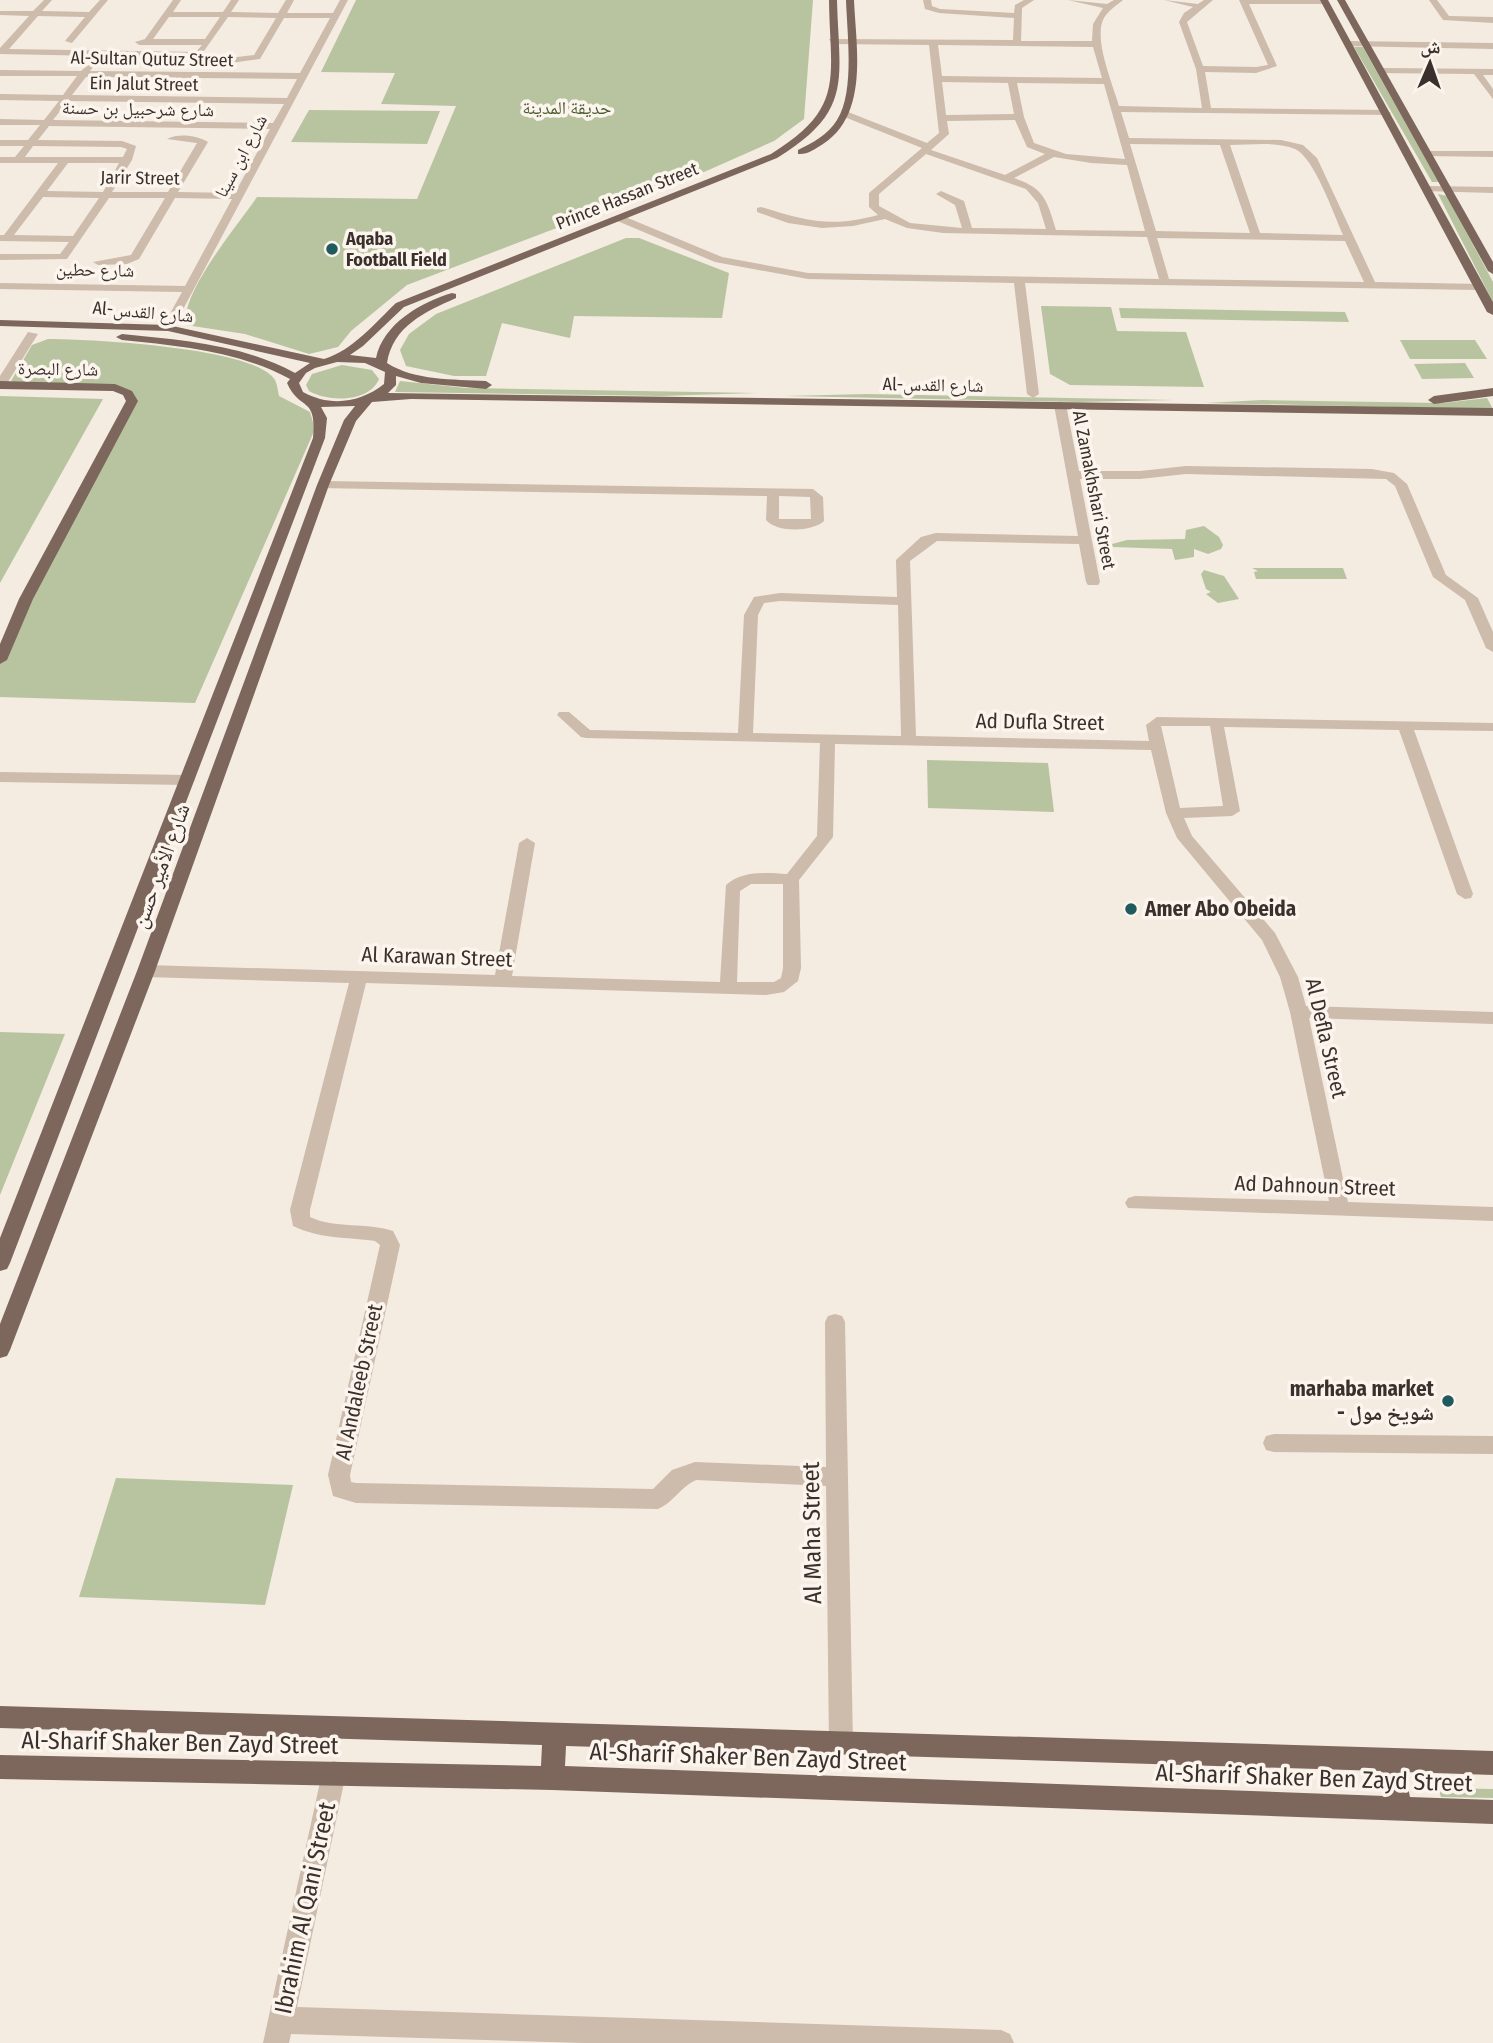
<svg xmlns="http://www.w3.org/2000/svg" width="1493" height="2043" font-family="'Fira Sans Condensed','Noto Naskh Arabic',sans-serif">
	<rect width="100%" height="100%" fill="#f4ebe1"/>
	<!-- green -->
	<path fill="#b8c4a0" d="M356 0H813L804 119 774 141 704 172 407 285 351 331 338 347 309 354 245 334 186 325C180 293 238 225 257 197L417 199 456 106 381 104 395 73 321 72Z
		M1354 47H1363L1439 182H1432Z
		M309 110 440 111 427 144 291 142Z
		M1438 194 1447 196 1493 282V302Z
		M626 238H639L729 273 722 318 574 316 570 338 502 323 486 376H454L406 366 400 350 409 334 436 314Z
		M1041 306 1111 307 1117 331 1186 332 1204 387 1070 385 1050 374Z
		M1119 308 1345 312 1349 322 1121 318Z
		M48 339C86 339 256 347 275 380 277 384 278 391 279 396L310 412 315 429 195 703 0 697V659L135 398 118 387 18 384 11 381 32 345Z
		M1400 340H1475L1487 359H1410Z
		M1465 363 1474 378 1422 379 1414 364Z
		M342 365 372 370 379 379C369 403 328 402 309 391L306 385 312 374Z
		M400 381 466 388 756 393 661 396 395 392Z
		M867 394 1174 400 1078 402 786 396Z
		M0 396 103 399 0 583Z
		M1487 398 1493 409 1206 403 1262 400 1443 403Z
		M1204 526 1219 537 1223 545 1221 549 1208 554 1194 549V557L1175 560 1172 549 1113 547 1112 544 1127 540 1185 539 1186 530Z
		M1252 568H1343L1347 579H1256L1254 572 1258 571Z
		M1204 570 1224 576 1239 599 1218 603 1206 594 1211 592 1206 589 1201 574Z
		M927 760 1048 763 1054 812 928 808Z
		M0 1032 65 1034 0 1195Z
		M116 1478 293 1485 265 1605 79 1597Z
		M1438 1788 1493 1789V1798L1441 1797Z"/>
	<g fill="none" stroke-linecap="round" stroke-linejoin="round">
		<!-- minor -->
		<path fill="#cdbbac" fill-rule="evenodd" d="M44 0H52L42 11 89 12 100 0H108L72 43 65 41 85 17 38 16 9 49 196 52 202 45H139L135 42 145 39 173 0H181L173 12H223L231 0H239L231 12 278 13 286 0H294L287 13H333L340 0H348L172 330 162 328 182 292 0 289V283L185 286 232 199 175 198 139 259 127 264 98 265 93 262 131 255 165 198H109L67 259 0 260V254H60L69 242 0 241V235H4L58 163H0V157H15L24 146H0V140H28L40 125H0V119L44 120 59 101 0 100V94L63 95 77 76H0V70L81 71 89 64 93 67 90 71 300 73 330 18H284L260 59 215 65 212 60 254 55 276 18 228 17 199 58 0 54V48L29 16 0 15V11H33ZM169 17H220L205 39H153ZM86 77 297 79 287 98 72 95ZM68 101 284 104 273 123 53 120ZM49 126 270 129 235 193 178 192 208 142C197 135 178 133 167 139L197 143 168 192H112L132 160 136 146 122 141 38 140ZM33 146 121 147 127 149 123 157H25ZM68 163H119L103 192 47 191ZM43 197 99 198 73 236 14 235Z
			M923 0H931L932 6 940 9 1014 13 1015 5 1024 0H1034L1022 8 1021 41H1092L1093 24 1103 8 1068 0 1107 4 1114 0H1123C1116 6 1107 11 1103 20 1094 41 1113 85 1119 106L1202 108 1196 69 1179 22 1184 13 1193 7 1164 0 1198 4 1204 0H1213L1187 22 1203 66 1256 67 1268 65 1239 0H1328L1325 4H1249L1277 66 1256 73 1205 72 1211 108 1386 110 1391 113 1389 115 1121 112 1129 138 1281 140 1303 145 1317 158 1375 282 1480 284 1485 287 1480 290 1025 283 1039 394 1033 398 1027 394 1014 283 808 279 715 262 615 220V216H623L722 257 808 273 1159 279 1147 237 943 233 907 228 885 219 853 226 822 228 788 223 757 212V208L761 207C807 221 830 228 878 215L869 207V193L922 148 842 116V112H848L927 143 939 133 929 45 832 44 829 39 1013 40 1014 18 939 13 925 9ZM938 45 1093 47 1102 78 942 76ZM942 82 1008 83 1014 114 946 115ZM1017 83 1104 84 1125 159 1066 154 1034 143 1024 117ZM1015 120 1027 147 1045 154 1005 175 931 150 949 134 947 121ZM1130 144 1220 145 1250 233 1156 231ZM1230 145C1249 145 1277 141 1295 149 1314 157 1334 215 1343 235L1260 233ZM926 154 1026 189 1038 203 1046 229 972 228 964 201 941 191 936 194 955 205 962 228 910 223 879 206V194ZM1054 157 1091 163 1127 165 1145 231 1056 230C1047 200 1044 188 1014 178ZM1157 238 1345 241 1364 282 1169 279Z
			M1429 0H1437L1449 16 1493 17V23L1443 20Z
			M1348 41 1493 43V49L1345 46Z
			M1381 68 1493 69V75H1483L1493 89V99L1474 74 1378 73Z
			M1428 151H1493V157L1425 156 1423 154Z
			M1428 186 1493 187V193L1424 191 1423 189Z
			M28 332 38 334 6 385 0 389V376Z
			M1060 401 1066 405 1079 471H1140L1186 466 1372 469 1394 473 1407 484 1446 575 1478 598 1493 632V652L1486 648 1465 600 1433 577 1395 486 1386 479 1186 474 1140 479H1080L1100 582 1098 585H1088L1086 582 1079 544 937 541 910 561 916 736 1149 741 1146 725 1157 717 1493 723V731L1414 730 1473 894 1471 898 1465 899 1457 894 1399 730 1224 727 1240 811 1232 816 1184 818 1192 836 1275 933 1298 977 1306 1006 1493 1012V1024L1309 1018 1348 1202 1493 1207V1221L1128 1208 1125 1203 1128 1198 1135 1196 1329 1201 1290 1012 1280 977 1262 940 1177 838 1166 813 1151 750 835 744 833 837 799 880 801 968 798 981 784 992 766 995 366 983 310 1210V1217C335 1229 366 1222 393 1231L400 1245 350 1475 351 1482 356 1483 653 1489 672 1470 695 1462 826 1467 825 1322 828 1316 835 1314 842 1316 845 1322 853 1744 850 1752 841 1756 832 1752 829 1744 826 1486 696 1480C680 1487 673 1503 658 1509L356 1503 333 1496 328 1475 380 1245 375 1241C347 1237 320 1239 293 1226L290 1210 349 983 146 977 137 971 146 965 495 975 519 843 527 838 535 843 512 976 720 982 726 885C743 870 766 873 787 874L817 836 820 743 586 738 581 737 557 715 559 712H569L590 730 738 733 744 615 754 597 780 593 897 597 896 560 921 537 936 533 1078 536 1054 405ZM780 601 898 605 901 736 753 733 758 615 764 603ZM1161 726H1210L1223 806 1180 808ZM751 884H783V968L781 978 774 982H737L740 891Z
			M323 481 813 489 823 497 824 521C812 532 777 533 766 520L767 496 319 488V482ZM779 496 810 497 811 519H779Z
			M0 772 187 775 195 780 187 785 0 782Z
			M1274 1434 1493 1436V1454L1274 1452 1266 1450 1263 1443 1266 1436Z
			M334 1761 343 1765 346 1773 297 2007 1001 2030 1010 2034 1014 2043H583L291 2034 289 2043H263L322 1773 325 1765Z"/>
		<!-- major -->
		<path fill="#7d675c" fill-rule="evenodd" d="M829 0H837C839 80 854 111 777 158L404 307 363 346 350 355 376 358C383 324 421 302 452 293L456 294V298C425 312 393 326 387 363 415 381 453 379 486 381L492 385 486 389 421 383 396 376V385L388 393 1493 408V416L411 399 372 402 356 421 329 485 155 971 10 1350 7 1356 0 1358V1324L137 971 317 485 344 420 355 406 321 407 327 418 325 438 10 1263 7 1269 0 1271V1238L313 438C317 395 300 412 287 383L290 379C238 351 180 346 122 340L116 337 122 334C181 340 242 344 295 373L310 363 168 331 0 326V320L168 325 324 359C352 351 375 323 396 303L771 154C846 108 830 78 829 0ZM337 362 365 363 385 372 384 384C360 403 330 407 303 392L299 383 306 373 315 368Z
			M846 0H854C856 47 869 114 823 144 815 149 807 155 798 154V150C812 143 828 135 837 120 855 92 847 33 846 0Z
			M1320 0H1328L1493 302V315L1487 312Z
			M1337 0H1345L1493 262V274L1488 271Z
			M0 381 115 384 132 391 138 401 33 599 7 660 0 664V644L19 599 126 401 123 395 113 391 0 389Z
			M1493 388V396L1434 404 1428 400 1434 396Z
			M0 1706 1493 1751V1775L1405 1772 1410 1797 1493 1800V1824L552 1790 0 1779V1755L541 1766 542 1745 0 1728ZM566 1746 1381 1771 1385 1796 565 1766Z"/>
	</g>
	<!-- markers -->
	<g fill="#1f5a5e" stroke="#fbf5ee" stroke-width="2.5">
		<circle cx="332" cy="249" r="7"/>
		<circle cx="1131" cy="909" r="7"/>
		<circle cx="1448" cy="1401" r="7"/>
	</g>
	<g text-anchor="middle" stroke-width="7" stroke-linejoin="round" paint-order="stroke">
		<!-- far-street labels -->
		<g font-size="18" fill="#3b302b" stroke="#fbf5ee">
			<text transform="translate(152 59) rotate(1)" y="6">Al-Sultan Qutuz Street</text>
			<text transform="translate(144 84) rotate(1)" y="6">Ein Jalut Street</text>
			<text transform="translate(138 109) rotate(1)" y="6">شارع شرحبيل بن حسنة</text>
			<text transform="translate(241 156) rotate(-62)" y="6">شارع ابن سينا</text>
			<text transform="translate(140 178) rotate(1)" y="6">Jarir Street</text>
			<text transform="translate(627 196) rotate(-22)" y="6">Prince Hassan Street</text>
			<text transform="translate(95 270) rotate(1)" y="6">شارع حطين</text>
			<text transform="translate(143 312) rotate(5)" y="6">Al-شارع القدس</text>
			<text transform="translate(58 369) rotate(1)" y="6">شارع البصرة</text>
			<text transform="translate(933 385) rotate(1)" y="6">Al-شارع القدس</text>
			<text transform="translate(1094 490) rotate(79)" y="6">Al Zamakhshari Street</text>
		</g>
		<!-- far-park labels -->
		<g font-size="18" fill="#4a5a2e" stroke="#fbf5ee">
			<text x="567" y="114">حديقة المدينة</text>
		</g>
		<!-- far-poi labels -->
		<g font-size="18" font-weight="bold" fill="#3b302b" stroke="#fbf5ee" text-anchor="start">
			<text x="346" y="245">Aqaba<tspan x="346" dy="21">Football Field</tspan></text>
		</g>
		<!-- street labels -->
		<g font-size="21" fill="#3b302b" stroke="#fbf5ee">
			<text transform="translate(1040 722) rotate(1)" y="7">Ad Dufla Street</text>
			<text transform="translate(161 866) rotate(-70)" y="7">شارع الأمير حسن</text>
			<text transform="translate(437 957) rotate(2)" y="7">Al Karawan Street</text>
			<text transform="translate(1326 1038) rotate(77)" y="7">Al Defla Street</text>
			<text transform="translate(1315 1186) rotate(2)" y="7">Ad Dahnoun Street</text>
			<text transform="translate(359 1382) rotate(-78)" y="7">Al Andaleeb Street</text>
		</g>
		<!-- poi labels -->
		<g font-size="21" font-weight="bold" fill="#3b302b" stroke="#fbf5ee" text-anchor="start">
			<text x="1145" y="916">Amer Abo Obeida</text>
			<text x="1434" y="1396" text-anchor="end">marhaba market<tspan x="1434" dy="24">- شويخ مول</tspan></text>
		</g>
		<!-- near-street labels -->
		<g font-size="24" fill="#3b302b" stroke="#fbf5ee">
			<text transform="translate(812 1533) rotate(-91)" y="8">Al Maha Street</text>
			<text transform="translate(180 1743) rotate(1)" y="8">Al-Sharif Shaker Ben Zayd Street</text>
			<text transform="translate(748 1757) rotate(2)" y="8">Al-Sharif Shaker Ben Zayd Street</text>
			<text transform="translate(1314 1778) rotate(2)" y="8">Al-Sharif Shaker Ben Zayd Street</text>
			<text transform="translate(305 1908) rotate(-78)" y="8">Ibrahim Al Qani Street</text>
		</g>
	</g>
	<!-- north arrow -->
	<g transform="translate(1430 63) rotate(2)" stroke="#fbf5ee" stroke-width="5" paint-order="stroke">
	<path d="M0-5L12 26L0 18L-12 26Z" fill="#3b302b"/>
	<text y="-10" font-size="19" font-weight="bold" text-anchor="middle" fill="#3b302b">ش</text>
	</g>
</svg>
